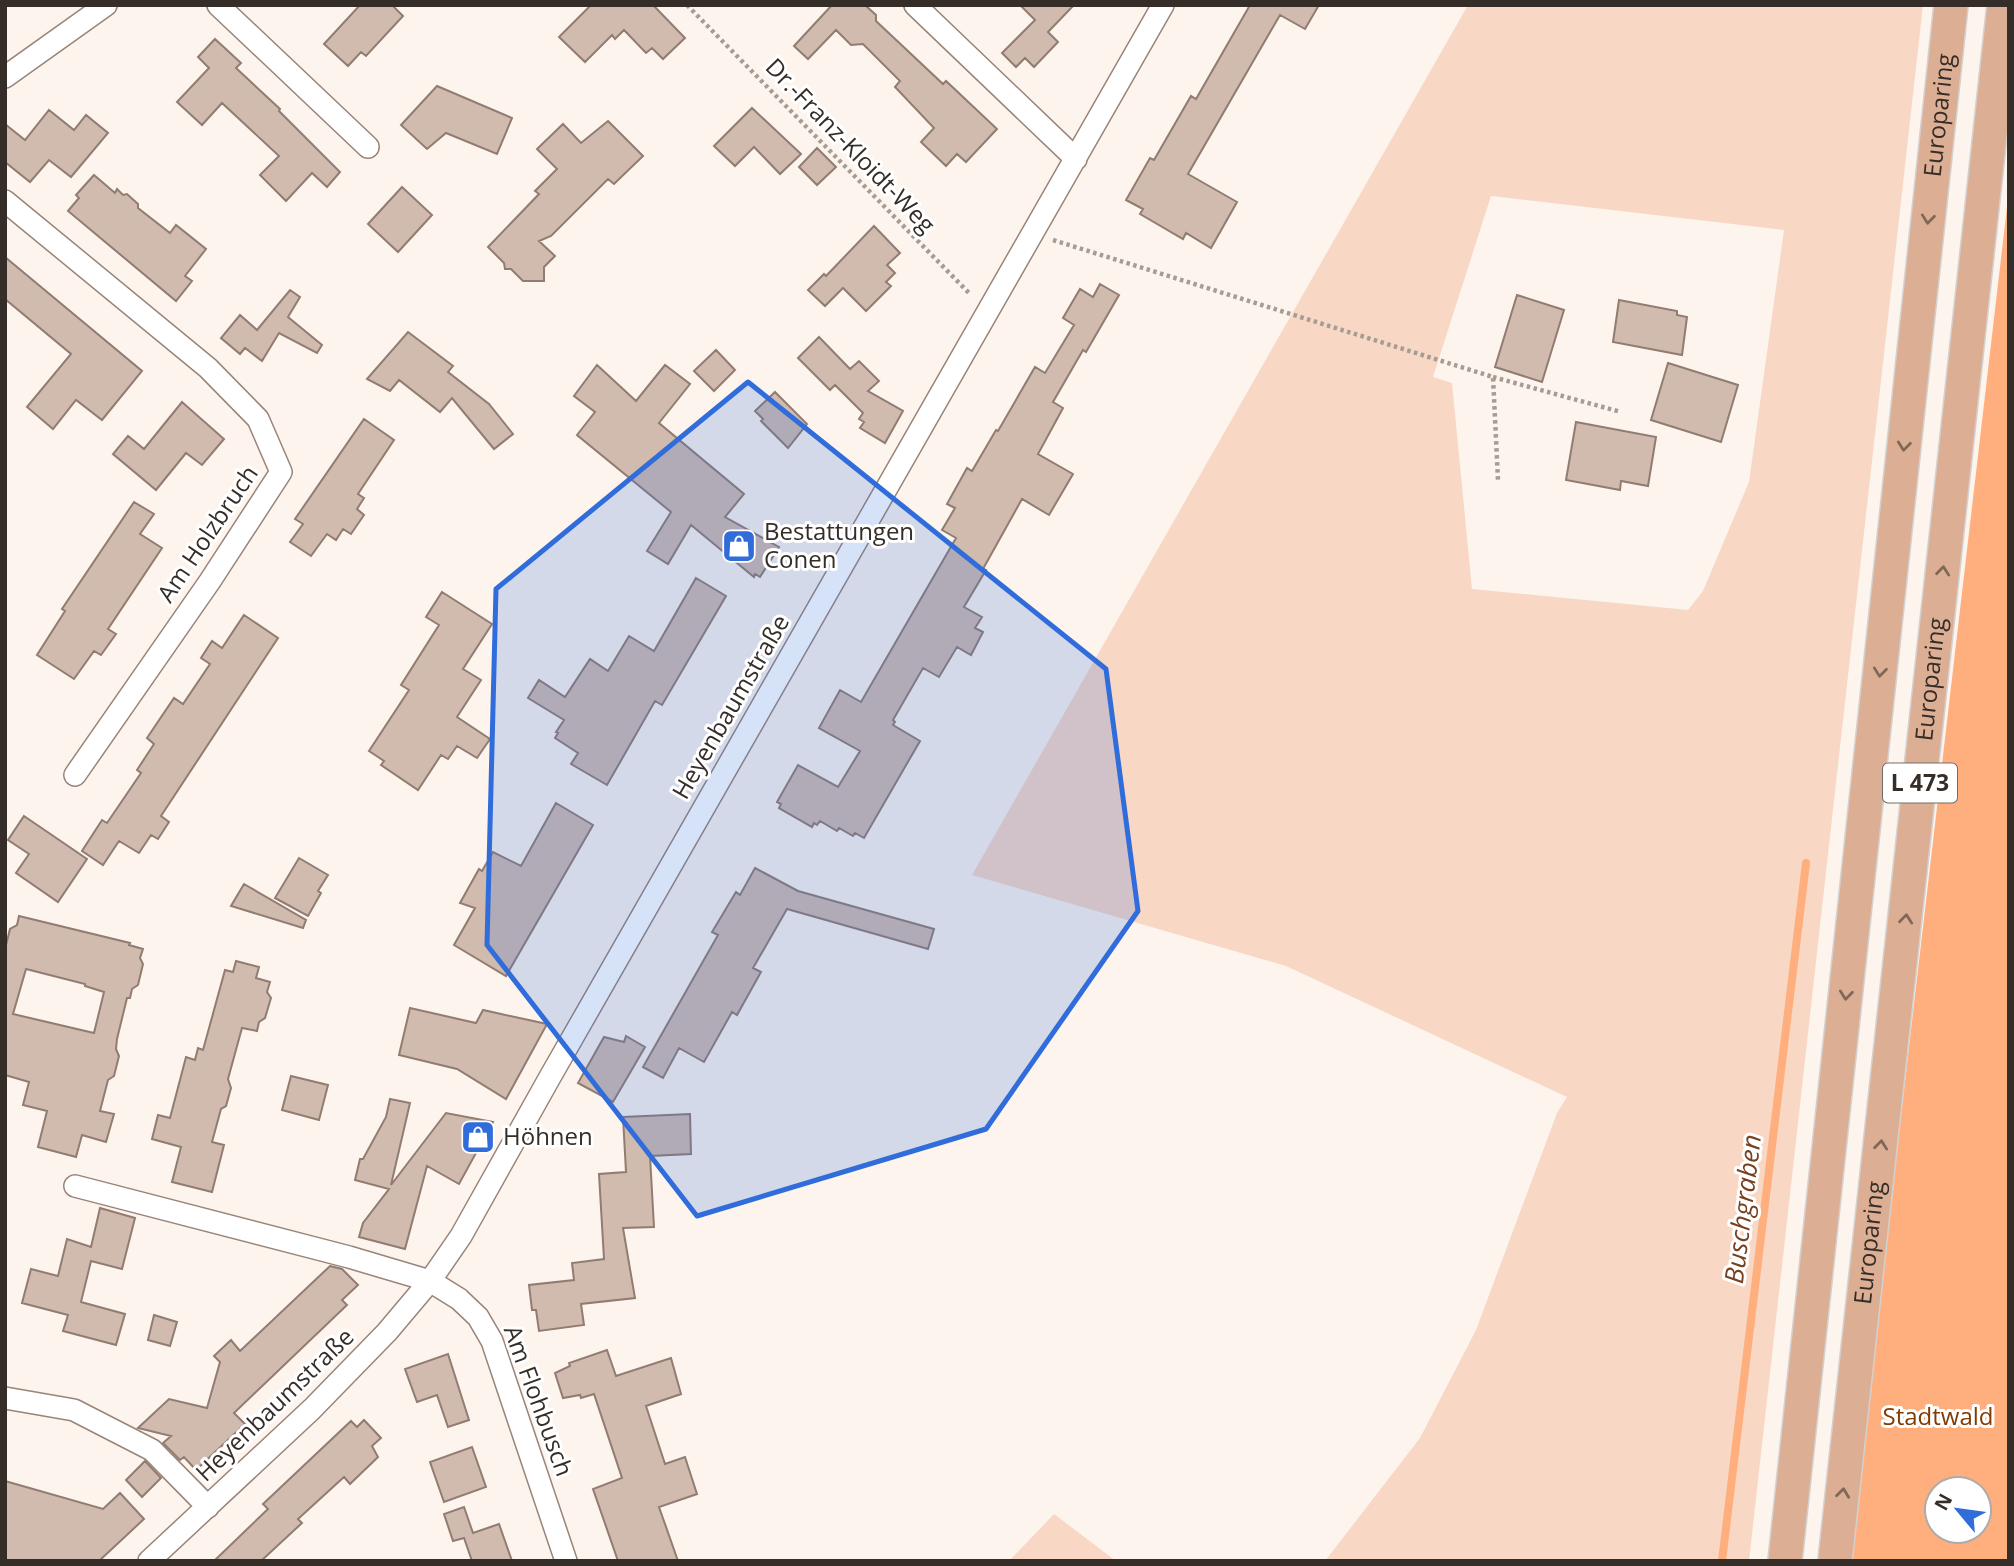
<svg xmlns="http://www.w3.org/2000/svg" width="2014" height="1566" font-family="'Open Sans',sans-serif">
	<rect width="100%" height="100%" fill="#fdf4ee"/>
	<!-- green -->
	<path fill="#f8d7c4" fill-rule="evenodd" d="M1468 5H1923L1749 1561H1325L1420 1438 1476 1330 1557 1113 1567 1097 1286 966 972 875ZM1491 196 1784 230 1749 482 1703 591 1688 610 1472 589 1452 383 1433 377Z
		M1054 1514 1116 1561H1009Z"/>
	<!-- forest -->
	<path fill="#ffae7e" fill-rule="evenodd" d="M2009 190V1561H1849ZM1937 1489H1979V1531H1937Z"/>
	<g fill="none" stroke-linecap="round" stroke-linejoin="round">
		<!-- stream -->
		<path stroke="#ffae7e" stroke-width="8" d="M1964 768 2009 741
			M1722 1561 1806 863"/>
	</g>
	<!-- building -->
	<path fill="#d1baae" stroke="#917c71" stroke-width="2" fill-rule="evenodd" d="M360 5H392L403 16 366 56 361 52 348 66 324 44Z
		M591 5H653L685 38 663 59 652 48 646 53 624 30 615 39 612 35 585 62 559 37Z
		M832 5H865L876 15V21L943 84 946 81 997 129 966 162 957 154 946 166 921 142 934 128 895 87 900 81 863 44 851 45 836 30 808 59 794 46Z
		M1020 5H1074L1048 32 1058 42 1034 67 1025 58 1016 67 1002 53 1035 20Z
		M1250 5H1319L1305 29 1280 15 1188 174 1237 202 1211 248 1186 233 1183 239 1140 214 1143 209 1126 200 1150 158 1154 160 1191 96 1196 99Z
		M215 39 241 63 236 68 280 109 279 111 340 172 327 187 312 173 286 201 260 175 279 156 222 103 202 125 177 102 209 68 198 57Z
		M437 86 512 118 497 154 446 133 427 149 401 125Z
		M752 108 801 154 780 174 754 147 735 166 714 146Z
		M49 110 74 130 86 115 108 133 71 177 49 160 30 182 5 162V124L25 140Z
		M608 121 643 156 614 184 608 179 551 236 539 241 555 256 544 267V281H523L511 269H505L504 263 488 247 539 194 535 191 557 169 537 149 563 124 581 143Z
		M817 148 836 167 817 185 799 167Z
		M94 175 115 193 117 189 123 195 127 194 138 204V208L170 233 176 225 206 249 185 276 192 281 176 301 68 211 79 198 76 195Z
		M402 187 432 215 398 252 368 224Z
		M874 226 900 253 887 265 895 273 886 282 891 286 866 311 843 288 825 306 808 290 824 274 826 276Z
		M5 257 142 371 102 420 76 400 53 429 27 407 71 354 5 299Z
		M1100 284 1119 295 1086 352 1083 350 1053 402 1063 408 1038 454 1073 474 1049 515 1022 499 983 569 986 570 964 607 982 617 975 628 983 632 971 655 957 647 939 677 923 668 893 720 895 722 893 725 920 741 864 838 855 833 853 836 839 828 837 831 820 821 817 825 814 823 812 827 779 808 781 804 777 802 798 765 838 787 860 751 819 728 840 690 861 702 956 538 942 530 955 508 947 504 967 468 972 471 996 430 998 431 1035 367 1045 373 1074 325 1063 318 1080 289 1093 297Z
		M290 290 300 297 288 317 322 345 317 353 279 333 262 361 245 348 240 354 221 338 240 315 257 330Z
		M1517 295 1564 310 1542 382 1495 367Z
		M1619 300 1677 311V315L1687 317 1682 355 1613 342Z
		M408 332 453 366 448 372 489 404 513 434 494 449 452 398 440 412 399 380 390 391 367 379Z
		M819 337 850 369 859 361 879 381 868 391 903 411 885 443 860 428 864 422 859 419 863 413 835 385 830 390 798 358Z
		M716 350 735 370 714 391 694 371Z
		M1668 363 1738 385 1721 442 1651 420Z
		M597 365 636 401 665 365 690 384 659 423 744 494 725 517 779 547 760 577 755 574 754 577 691 525 668 564 647 551 671 512 577 435 595 412 574 396Z
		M775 392 807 424 788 448 761 421 763 419 755 411Z
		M182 402 224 439 202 465 186 453 156 490 113 454 128 436 144 449Z
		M364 419 394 440 358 494 364 498 357 509 364 515 351 534 343 529 336 540 327 534 311 556 290 542 303 524 295 519Z
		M1576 422 1656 437 1648 486 1621 481 1620 490 1566 480Z
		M134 502 154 514 140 534 162 548 108 629 116 634 101 655 94 651 74 679 37 655 65 611 62 609Z
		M696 578 726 596 662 705 655 701 607 785 571 764 578 753 555 738 558 733 556 732 564 720 528 698 539 680 565 697 590 659 608 671 629 636 654 651Z
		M442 592 492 624 463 669 481 680 457 717 490 739 477 758 457 746 448 759 441 755 418 790 381 765 384 761 369 751 409 690 401 685 439 625 426 617Z
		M244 615 278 638 161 816 169 822 158 839 151 835 139 853 119 841 103 865 82 851 102 820 107 823 141 773 137 770 154 744 147 738 174 698 183 704 210 664 201 658 212 641 222 648Z
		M556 803 593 825 506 976 454 945 475 908 460 903 479 869 482 871 493 852 521 866Z
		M24 816 87 859 58 902 16 873 29 854 8 840Z
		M299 858 328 875 318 891 321 893 308 916 275 898Z
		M755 868 798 891 934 929 928 949 787 909 753 968 761 972 737 1015 732 1012 704 1062 679 1048 663 1078 643 1067 718 935 712 932 736 892 740 895Z
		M244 884 306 920 303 928 231 906Z
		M19 916 130 943 129 945 143 949 140 958 143 964 138 985 132 989 130 998H127L117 1039 116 1049 119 1056 114 1076 108 1080 100 1111 114 1114 106 1142 82 1135 76 1157 38 1147 47 1111 23 1105 29 1082 5 1075V949L10 929 17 925ZM26 969 85 984V986L104 992 94 1033 13 1014Z
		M236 961 259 967 256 978 270 982 267 992 271 998 265 1018 259 1022 257 1031 242 1028 228 1079 231 1088 226 1106 221 1109 212 1142 224 1145 212 1192 172 1182 181 1147 152 1139 158 1115 170 1118 186 1057 195 1060 198 1048 203 1050 225 970 233 972Z
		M410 1008 476 1023 483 1010 547 1024 506 1099 457 1069 399 1055Z
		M626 1036 645 1047 613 1102 578 1083 604 1037 624 1042Z
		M291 1076 328 1085 319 1120 282 1110Z
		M390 1099 410 1103 391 1185 446 1113 493 1122 459 1184 427 1166 405 1249 359 1237 363 1223 389 1189 355 1180 360 1159H363L386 1117Z
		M690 1114 691 1154 650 1156 654 1227 623 1228 635 1298 581 1304 584 1325 539 1331 536 1310H532L529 1285 574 1280 572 1263 604 1259 599 1174 626 1172 623 1117Z
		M100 1208 135 1218 122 1269 91 1261 81 1302 125 1314 116 1345 63 1331 68 1315 22 1303 31 1269 58 1276 67 1239 91 1247Z
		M330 1266 342 1269 358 1285 342 1300 347 1305 234 1413 245 1424 196 1470 184 1457 180 1460 163 1443 171 1436 138 1428 169 1399 207 1408 220 1362 214 1356 231 1340 240 1351Z
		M154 1315 177 1322 170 1346 148 1340Z
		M607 1350 616 1376 671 1358 681 1394 646 1406 665 1464 685 1457 697 1494 659 1507 678 1561H618L593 1489 622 1478 594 1394 581 1398 580 1395 563 1398 555 1373 570 1366 569 1363Z
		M448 1354 469 1420 448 1427 437 1395 417 1402 405 1369Z
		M364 1420 381 1438 372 1446 378 1457 350 1484 344 1477 298 1519 302 1523 261 1561H214L268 1509 263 1504 351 1421 357 1427Z
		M472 1447 486 1487 444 1502 430 1462Z
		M145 1461 161 1478 142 1497 126 1480Z
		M5 1481 103 1509 120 1493 144 1519 99 1561H5Z
		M464 1507 473 1533 499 1524 512 1561H472L464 1538 453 1541 444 1514Z"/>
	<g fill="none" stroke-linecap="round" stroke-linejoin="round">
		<!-- minor casing -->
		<g stroke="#998478" stroke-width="24">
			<path id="minor" d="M218 5 368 147
				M915 5 1076 159
				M5 77 106 5
				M5 201 208 368 258 419 281 472 210 581 75 775
				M75 1186 349 1257 430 1281 459 1299 478 1317 492 1341 566 1561
				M5 1398 74 1410 152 1450 208 1507
				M149 1561 312 1409 387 1332 430 1281 461 1236 550 1077 1163 5"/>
		</g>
		<!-- primary casing -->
		<g stroke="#d3d1d0" stroke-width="36">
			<g id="primary">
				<path id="s1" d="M1785 1561 1951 5"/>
				<path id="s2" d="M1835 1561 2004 5"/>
			</g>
		</g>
		<!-- path -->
		<path stroke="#a59c96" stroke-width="4.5" stroke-dasharray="3.5 3.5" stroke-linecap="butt" d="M687 5 971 295
			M1053 240 1493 377 1498 480
			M1493 377 1621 412"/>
		<!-- minor -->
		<use href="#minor" stroke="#fff" stroke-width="21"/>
		<!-- primary -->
		<use href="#primary" stroke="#dcaf94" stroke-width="33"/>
	</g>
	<!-- one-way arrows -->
	<defs><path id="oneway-chevron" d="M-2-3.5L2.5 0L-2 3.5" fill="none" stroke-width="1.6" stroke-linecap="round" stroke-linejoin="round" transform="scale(1.75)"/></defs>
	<g stroke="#806859">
		<use href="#oneway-chevron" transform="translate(1928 219) rotate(96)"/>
		<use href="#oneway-chevron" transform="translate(1904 446) rotate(96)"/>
		<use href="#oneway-chevron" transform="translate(1943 571) rotate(-84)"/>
		<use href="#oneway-chevron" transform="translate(1880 672) rotate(96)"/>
		<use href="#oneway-chevron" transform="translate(1906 919) rotate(-84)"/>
		<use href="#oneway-chevron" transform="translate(1846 995) rotate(96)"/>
		<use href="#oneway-chevron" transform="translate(1881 1145) rotate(-84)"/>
		<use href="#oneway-chevron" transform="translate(1843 1493) rotate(-83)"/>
	</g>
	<!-- marked area -->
	<path fill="#306ddb" fill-opacity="0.2" stroke="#306ddb" stroke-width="5" stroke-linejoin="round" d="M748 382 1106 669 1138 911 986 1129 697 1216 487 945 496 589Z"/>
	<!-- icons -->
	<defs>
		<g id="shop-square" transform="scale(1.75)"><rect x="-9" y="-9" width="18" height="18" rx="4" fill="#306ddb" stroke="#fff"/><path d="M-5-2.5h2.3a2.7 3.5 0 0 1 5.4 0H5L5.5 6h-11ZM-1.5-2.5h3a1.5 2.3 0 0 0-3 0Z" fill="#fff"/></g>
	</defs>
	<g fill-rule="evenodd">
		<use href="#shop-square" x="739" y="546"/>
		<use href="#shop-square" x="478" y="1137"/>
	</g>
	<g text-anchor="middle" stroke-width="6" stroke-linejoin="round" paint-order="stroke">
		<!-- shield labels -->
		<rect fill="#fff" stroke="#726c68" stroke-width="2" x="1883" y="763.5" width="74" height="39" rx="5"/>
		<g font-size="23" font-weight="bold" fill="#352d28">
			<text x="1920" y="791">L 473</text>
		</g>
		<!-- street labels -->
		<g font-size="24" fill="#352d28" stroke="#fff">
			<text dy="8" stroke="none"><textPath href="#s1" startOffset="1454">Europaring</textPath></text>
			<text transform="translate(850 146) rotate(46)" y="8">Dr.-Franz-Kloidt-Weg</text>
			<text transform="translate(208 534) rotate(-56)" y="8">Am Holzbruch</text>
			<text dy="8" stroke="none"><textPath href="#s2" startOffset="887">Europaring</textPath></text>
			<text transform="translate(731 707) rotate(-60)" y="8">Heyenbaumstraße</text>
			<text dy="8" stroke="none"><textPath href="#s2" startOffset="320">Europaring</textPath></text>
			<text transform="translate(538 1401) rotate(70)" y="8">Am Flohbusch</text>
			<text transform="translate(275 1405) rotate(-44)" y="8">Heyenbaumstraße</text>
		</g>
		<!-- poi labels -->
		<g font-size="24" fill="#352d28" stroke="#fff" text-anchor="start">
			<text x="764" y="540">Bestattungen<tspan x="764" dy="28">Conen</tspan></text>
			<text x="503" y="1145">Höhnen</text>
		</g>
		<!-- park labels -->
		<g font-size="24" fill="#823b00" stroke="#fff">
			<text x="1938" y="1425">Stadtwald</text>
		</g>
		<!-- water labels -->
		<g font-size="26" font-style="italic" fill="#764120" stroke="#fff">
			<text transform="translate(1743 1209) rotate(-83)" y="9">Buschgraben</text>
		</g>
	</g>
	<!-- border -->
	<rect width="2014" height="1566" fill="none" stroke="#352d28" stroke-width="14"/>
	<!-- north arrow -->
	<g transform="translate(1958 1510) rotate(299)"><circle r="33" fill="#ffffff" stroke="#aeaba9" stroke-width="2"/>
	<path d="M0-5L12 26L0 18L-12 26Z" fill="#306ddb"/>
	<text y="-10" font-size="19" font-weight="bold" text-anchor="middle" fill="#352d28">N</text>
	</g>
</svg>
